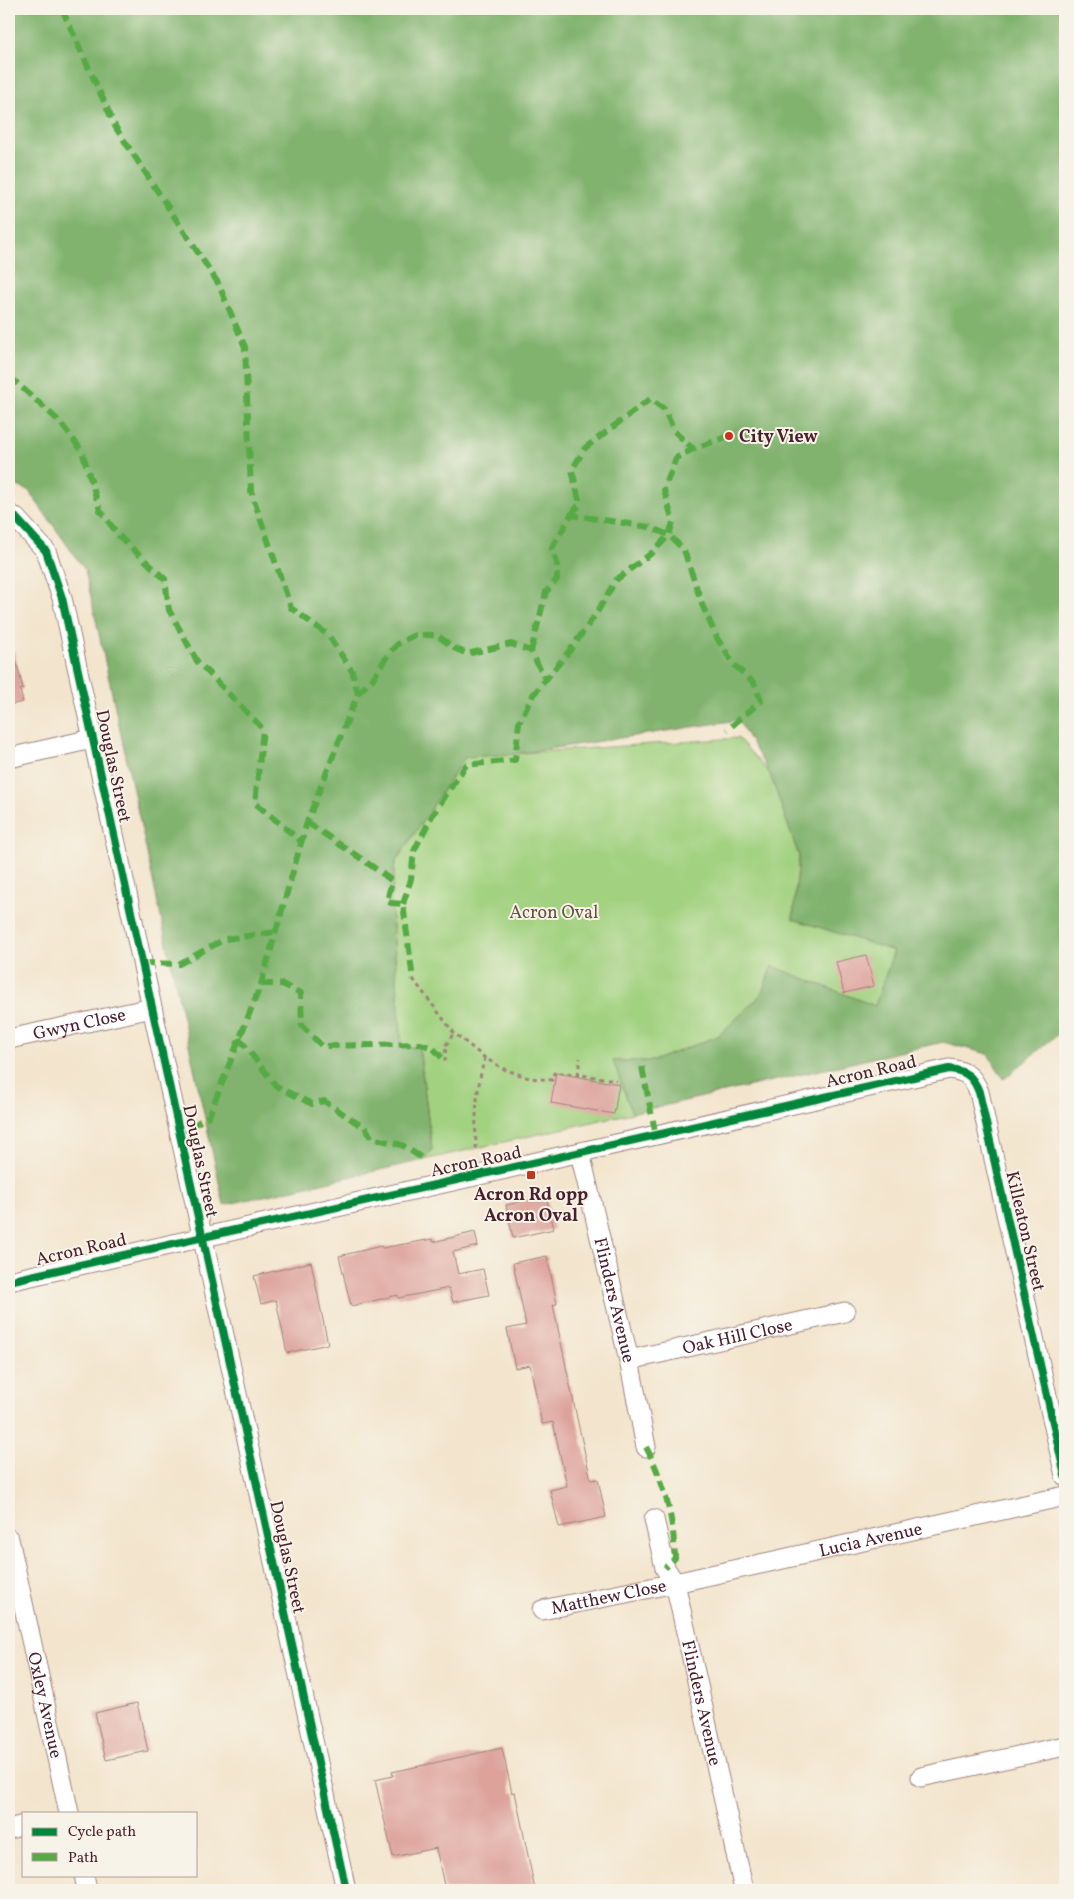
<svg xmlns="http://www.w3.org/2000/svg" width="1074" height="1899" font-family="Vollkorn,serif">
	<rect width="100%" height="100%" fill="#f7f3e8"/>
	<filter id="ink" filterUnits="userSpaceOnUse"><feTurbulence type="fractalNoise" baseFrequency=".02" numOctaves="2"/><feDisplacementMap in="SourceGraphic" scale="10" xChannelSelector="R" yChannelSelector="G"/><feConvolveMatrix kernelMatrix="1 2 1 2 8 2 1 2 1" color-interpolation-filters="sRGB"/></filter>
	<filter id="wash" filterUnits="userSpaceOnUse"><feTurbulence type="fractalNoise" baseFrequency=".0096" numOctaves="4" result="noise"/><feDisplacementMap in="SourceGraphic" scale="20" xChannelSelector="R" yChannelSelector="G"/><feGaussianBlur stdDeviation="1.12" result="paint"/><feColorMatrix in="noise" values="0 0 0 0 0 0 0 0 0 0 0 0 0 0 0 0 0 1.4 0 .05"/><feComposite in="paint" operator="in"/></filter>
	<g filter="url(#wash)">
		<rect width="100%" height="100%" fill="#f3e5cd"/>
		<!-- green -->
		<path fill="#a2d180" stroke="#767856" d="M738 738 770 774 799 856 793 919 894 950 875 1006 772 966 761 995 718 1036 653 1061H613L632 1113 424 1160 432 1150 419 1047H402L391 903 395 863 465 757Z"/>
		<!-- forest -->
		<path fill="#81b36e" stroke="#66694c" d="M9 9H1065V1038L1059 1033 1004 1079 988 1054 943 1042 632 1113 613 1061H653L718 1036 761 995 772 966 875 1006 894 951 793 919 799 856 770 774 738 720 516 754 465 757 395 863 391 903 402 1047H419L432 1150 424 1160 224 1205 85 570 28 490 9 483Z"/>
		<g id="blocks">
			<!-- building -->
			<path fill="#dda39b" d="M14 651 23 689 20 690 23 702 9 705V652Z
				M866 955 874 986 844 993 836 962Z
				M556 1073 619 1084 614 1114 551 1103Z
				M546 1196 554 1229 513 1238 506 1205Z
				M475 1232 478 1246 453 1252 458 1274 483 1269 489 1295 453 1302 449 1288 398 1298V1295L351 1306 339 1256 381 1246 382 1248 433 1239V1242Z
				M547 1256 557 1304 553 1305 578 1423 591 1480 598 1479 606 1517 559 1527 550 1490 567 1486 553 1422 542 1424 530 1365 515 1368 507 1329 526 1325 513 1263Z
				M311 1262 328 1344 287 1353 276 1300 261 1304 254 1276Z
				M137 1703 148 1751 106 1760 95 1713Z
				M502 1748 512 1793 515 1792 535 1890H445L436 1848 393 1857 375 1780 393 1776 392 1772Z"/>
		</g>
	</g>
	<g filter="url(#ink)">
		<use href="#blocks" fill-opacity="0" stroke="#9e827c" stroke-width="1"/>
		<g fill="none" stroke-linecap="round" stroke-linejoin="round">
			<!-- minor casing -->
			<g stroke="#9e827c" stroke-width="21">
				<g id="minor">
					<path d="M9 514 15 517 46 551 62 598 346 1890"/>
					<path d="M9 758 92 739"/>
					<path id="s1" d="M9 1039 152 1008"/>
					<path id="s2" d="M580 1153 629 1360 646 1447"/>
					<path d="M9 1281 949 1069C966 1071 973 1076 979 1092L1065 1476"/>
					<path id="s3" d="M629 1360 845 1312"/>
					<path id="s4" d="M654 1519 665 1568 675 1583 744 1890"/>
					<path id="s5" d="M9 1539 69 1813"/>
					<path id="s6" d="M542 1610 675 1583 1065 1496"/>
					<path d="M921 1777 1065 1746"/>
					<path d="M9 1829 24 1825"/>
					<path d="M84 1875 87 1890"/>
				</g>
			</g>
			<!-- path -->
			<path stroke="#9e827c" stroke-width="3" stroke-dasharray="4 4" stroke-linecap="butt" d="M413 979 454 1033 485 1058 504 1069 529 1078 552 1080 554 1073H567L616 1080
				M445 1061 446 1045 454 1033
				M578 1075 580 1058
				M476 1149C475 1118 476 1087 485 1058"/>
			<!-- minor -->
			<use href="#minor" stroke="#fff" stroke-width="19"/>
			<!-- quiet -->
			<path stroke="#57aa44" stroke-width="6" stroke-dasharray="12 6" stroke-linecap="butt" d="M62 9 116 128 218 283 245 347 251 491 291 608 328 635 352 671 358 693 307 822 261 984 209 1116 180 1133
				M9 376 59 421 82 451 100 510 119 536 165 579 169 610 197 661 263 729 255 803 302 842
				M571 515 580 504 572 470 585 448 650 399 664 409 674 431 693 449
				M531 651 546 592 557 579V563L552 548 571 515 649 527 669 535 684 550 703 607 717 638 734 665 754 683 761 701 727 730
				M358 693 372 680 389 653 400 642 415 635H437L454 648 467 654 511 644 531 651 545 679
				M307 822C335 842 365 860 392 881L387 901 391 903 403 904 413 979
				M403 904 411 879 414 851 432 816 466 765 515 760 519 723 533 695 571 649 596 614 616 580 653 552 669 535 673 522 664 490 676 458 693 449 729 436
				M142 963 179 964 225 939 276 932
				M261 984H282L301 993 302 1026 322 1046 421 1044 433 1048 445 1061
				M239 1038 276 1086 312 1104 324 1101 357 1123 365 1127 372 1138 402 1145 422 1158
				M642 1067 656 1136
				M646 1447C664 1481 674 1520 675 1558L665 1568"/>
			<!-- cycleway casing -->
			<g stroke="#f7f3e8" stroke-width="11">
				<path id="cycleway" d="M9 514 15 517 46 551 62 598 346 1890
					M9 1281 949 1069C966 1071 973 1076 979 1092L1065 1476"/>
			</g>
			<!-- cycleway -->
			<use href="#cycleway" stroke="#00873e" stroke-width="8"/>
		</g>
	</g>
	<!-- markers -->
	<g fill="#c8321e" stroke="#f7f3e8" stroke-width="2">
		<circle cx="729" cy="436" r="5"/>
		<rect x="526" y="1170" width="10" height="10" rx="2.5"/>
	</g>
	<g text-anchor="middle" stroke-width="4" stroke-linejoin="round" paint-order="stroke">
		<!-- poi labels -->
		<g font-size="18" font-weight="bold" fill="#4a1f2b" stroke="#f7f3e8" text-anchor="start">
			<text x="739" y="442">City View</text>
			<text x="531" y="1200" text-anchor="middle">Acron Rd opp<tspan x="531" dy="21">Acron Oval</tspan></text>
		</g>
		<!-- street labels -->
		<g font-size="18" fill="#4a1f2b" stroke="#f7f3e8">
			<text transform="translate(114 766) rotate(78)" y="6">Douglas Street</text>
			<text dy="6" stroke="none"><textPath href="#s1" startOffset="72">Gwyn Close</textPath></text>
			<text transform="translate(871 1071) rotate(-13)" y="6">Acron Road</text>
			<text transform="translate(201 1161) rotate(78)" y="6">Douglas Street</text>
			<text transform="translate(476 1161) rotate(-12)" y="6">Acron Road</text>
			<text transform="translate(1026 1231) rotate(77)" y="6">Killeaton Street</text>
			<text transform="translate(81 1249) rotate(-13)" y="6">Acron Road</text>
			<text dy="6" stroke="none"><textPath href="#s2" startOffset="151">Flinders Avenue</textPath></text>
			<text dy="6" stroke="none"><textPath href="#s3" startOffset="111">Oak Hill Close</textPath></text>
			<text dy="6" stroke="none"><textPath href="#s6" startOffset="336">Lucia Avenue</textPath></text>
			<text transform="translate(288 1557) rotate(78)" y="6">Douglas Street</text>
			<text dy="6" stroke="none"><textPath href="#s6" startOffset="68">Matthew Close</textPath></text>
			<text dy="6" stroke="none"><textPath href="#s4" startOffset="191">Flinders Avenue</textPath></text>
			<text dy="6" stroke="none"><textPath href="#s5" startOffset="170">Oxley Avenue</textPath></text>
		</g>
		<!-- park labels -->
		<g font-size="18" fill="#645444" stroke="#f7f3e8">
			<text x="554" y="918">Acron Oval</text>
		</g>
	</g>
	<!-- margin -->
	<rect width="1074" height="1899" fill="none" stroke="#f7f3e8" stroke-width="30"/>
	<!-- legend -->
	<rect x="22" y="1812" width="175" height="65" fill="#f7f3e8" stroke="#b29e9c"/>
	<rect x="32" y="1828" width="25" height="8" fill="#00873e" stroke="#b29e9c"/>
	<text x="68" y="1836" font-size="15" fill="#4a1f2b">Cycle path</text>
	<rect x="32" y="1853" width="25" height="8" fill="#57aa44" stroke="#b29e9c"/>
	<text x="68" y="1862" font-size="15" fill="#4a1f2b">Path</text>
</svg>
